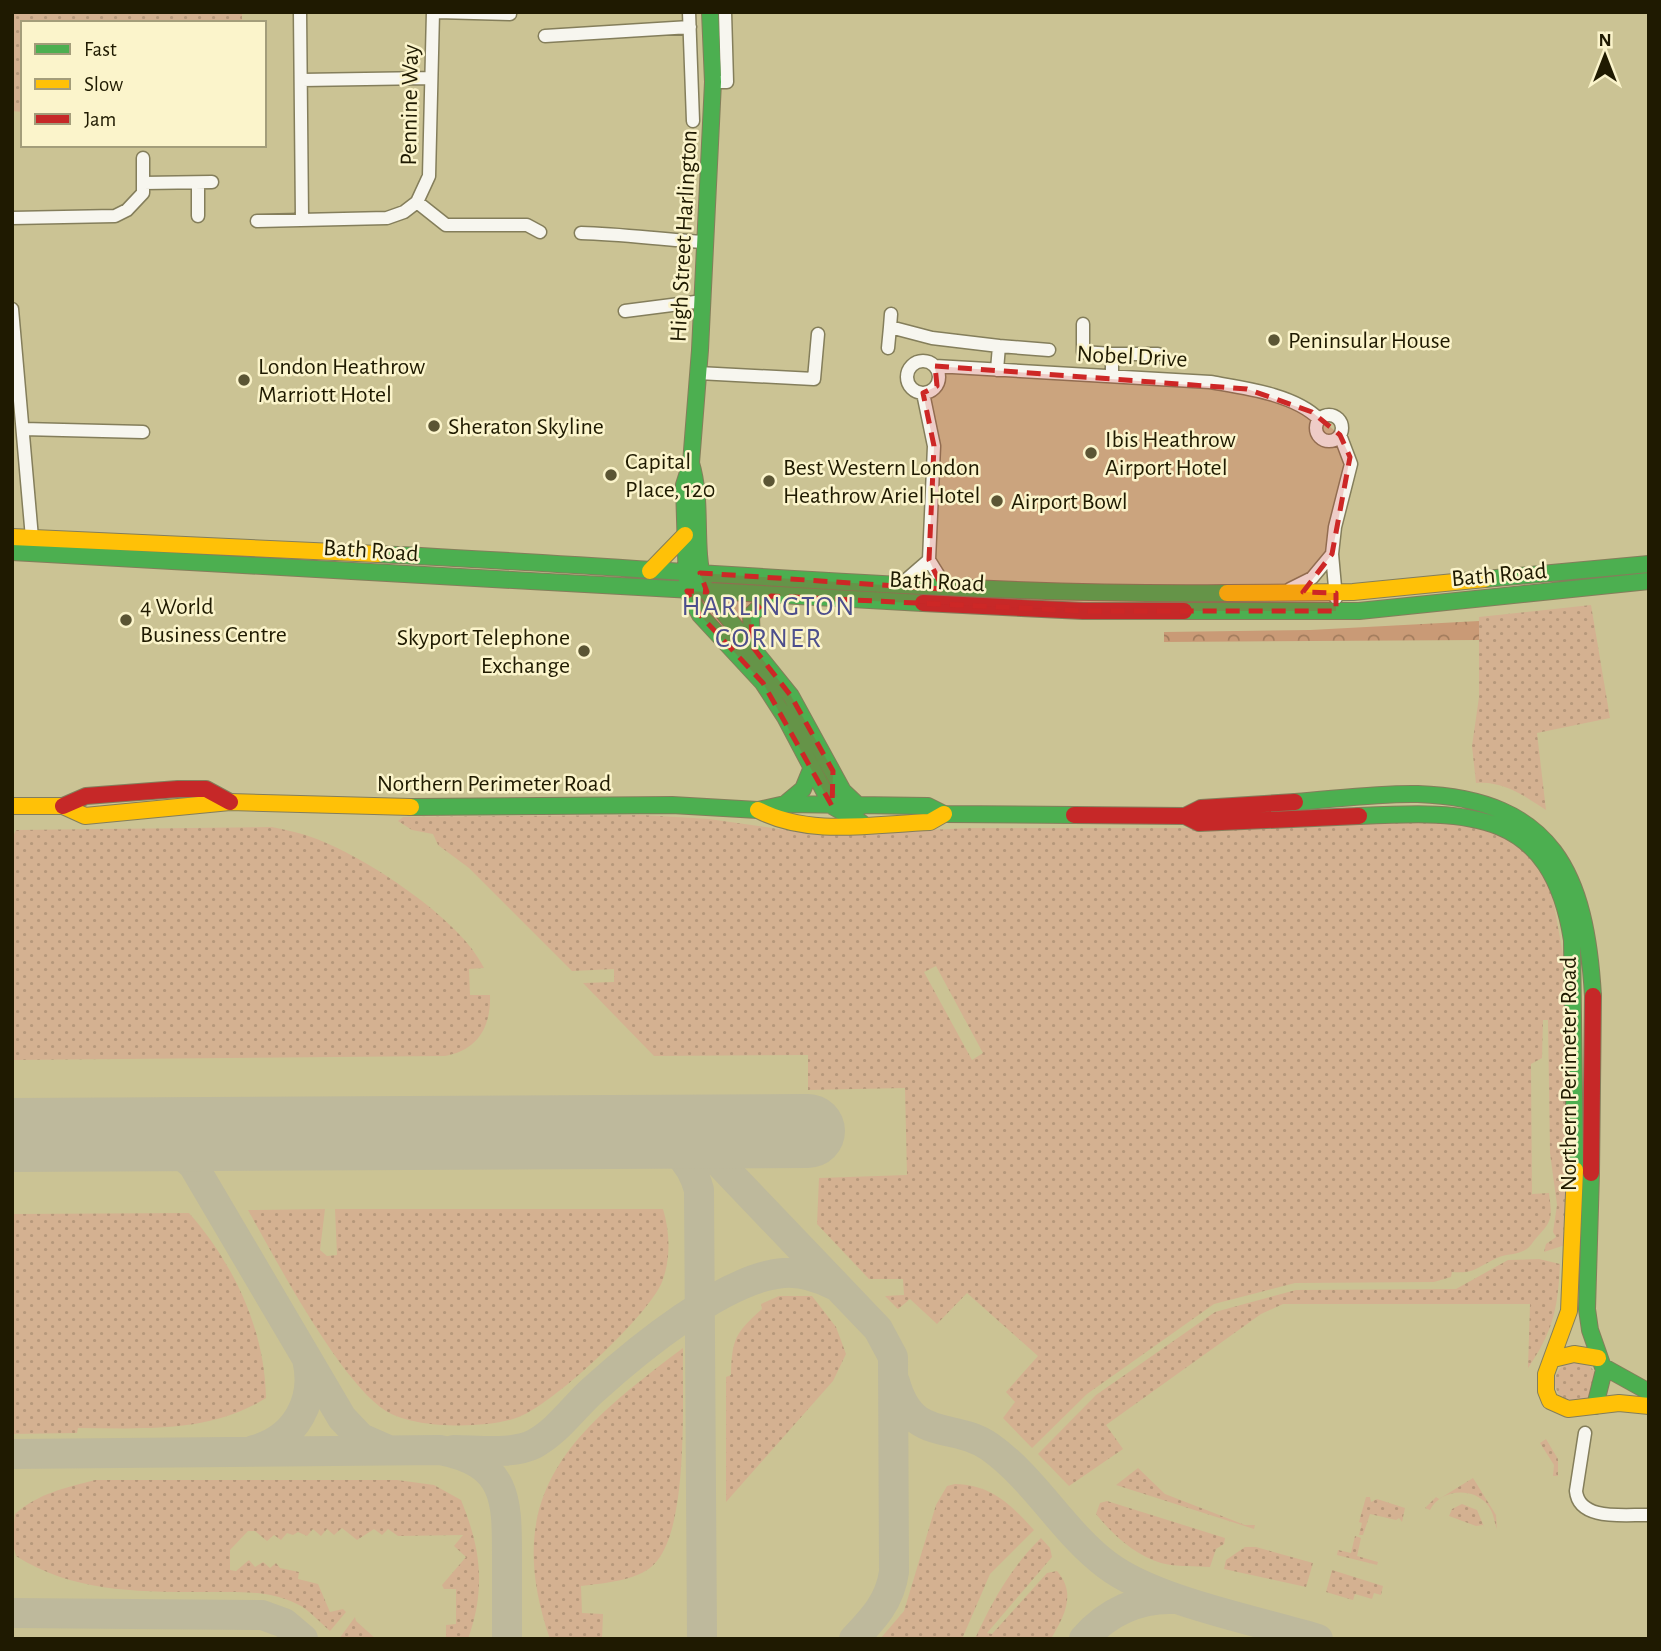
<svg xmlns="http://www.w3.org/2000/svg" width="1661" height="1651" font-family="'Alegreya Sans',sans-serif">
	<defs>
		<pattern id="grass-dots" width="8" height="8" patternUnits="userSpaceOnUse" patternTransform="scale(1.75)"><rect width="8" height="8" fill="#d4b191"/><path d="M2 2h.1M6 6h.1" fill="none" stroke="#b6987b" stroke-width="1.8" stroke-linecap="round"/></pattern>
		<pattern id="forest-crowns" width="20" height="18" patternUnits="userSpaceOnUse" patternTransform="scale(1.75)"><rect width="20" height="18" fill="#c99a76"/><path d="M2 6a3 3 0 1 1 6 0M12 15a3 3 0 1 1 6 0" fill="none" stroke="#a37d5e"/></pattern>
	</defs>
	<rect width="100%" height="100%" fill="#cbc394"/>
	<!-- grass -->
	<path fill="url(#grass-dots)" fill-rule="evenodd" d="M12 12H242V23H23V112L12 111Z
		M1591 605 1610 718 1537 733 1546 810C1525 796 1502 780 1476 783L1472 746 1479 697V617Z
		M642 815 709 819 800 832 845 834 970 828H1295L1400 821 1459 823 1490 830 1525 852 1551 888 1566 972 1568 1244 1544 1252 1546 1244 1556 1237 1553 1232 1557 1205 1550 1153 1548 1020H1543L1542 1058 1531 1064 1532 1194 1549 1193C1552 1216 1553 1220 1538 1236 1532 1242 1531 1248 1523 1251 1515 1255 1505 1254 1497 1258 1477 1267 1475 1274 1452 1272L1451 1277 1434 1282 1295 1283 1214 1304 1087 1394 1032 1448 1003 1418 1015 1402 1006 1392 1038 1356 967 1293 937 1324 910 1299 898 1309 885 1296 904 1295 903 1279H869L817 1224 819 1178 907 1175 905 1088 808 1090V1055L654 1056 583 983 614 982V969L572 971 469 868 438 845 433 834 412 830 398 821 403 817ZM936 966 983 1053 972 1060 924 972Z
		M272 827C286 830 301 833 314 838 364 856 461 919 484 968L469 969 470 995H490C491 1027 478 1050 445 1056L12 1060V839L16 830Z
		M325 1209 320 1250 327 1256 337 1255 335 1209H663C670 1232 671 1259 662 1282 649 1315 551 1407 516 1418 485 1429 414 1429 386 1411 340 1382 276 1260 248 1210Z
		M189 1213C234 1264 265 1330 266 1398 209 1434 142 1428 78 1428L77 1433 12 1434V1214Z
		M1539 1259 1560 1264C1558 1308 1553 1332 1528 1368L1530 1304H1283L1261 1314 1106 1425 1123 1449 1069 1486 1038 1454 1096 1395 1215 1312 1296 1290 1456 1289 1508 1260Z
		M779 1296H812L836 1327 846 1354 833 1381 726 1502V1377L731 1375C732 1339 735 1333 762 1309L761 1304Z
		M683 1348C682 1399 689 1522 657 1561 642 1581 603 1583 581 1586L582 1613 603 1614 602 1639H550C499 1492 574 1430 683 1348Z
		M1555 1382a21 21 0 1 1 42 0a21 21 0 1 1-42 0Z
		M1546 1439 1558 1459V1476H1553L1554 1465 1540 1443Z
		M1138 1468 1165 1494 1245 1525H1255L1254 1529 1116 1485Z
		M1473 1478 1496 1515 1497 1529C1494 1522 1494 1512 1487 1504 1472 1487 1441 1489 1430 1510L1425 1508 1436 1497 1439 1499Z
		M95 1480H397L434 1485 461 1500C481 1549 486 1588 468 1639H446V1625L456 1624V1589H444L442 1585 466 1557 454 1546 463 1535 398 1536 388 1529 382 1535 374 1529 357 1540 342 1528 334 1535 327 1529 321 1536 313 1529 307 1536 298 1532 293 1535 287 1533 281 1540 274 1535 267 1541 255 1531H248L230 1550V1570L236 1571 249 1560 255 1567 263 1562 270 1568 276 1563 280 1568 299 1572 298 1579 318 1584 330 1612 343 1609 346 1612 330 1631C320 1623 309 1609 297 1604 269 1590 238 1592 208 1592 141 1592 74 1593 16 1556L12 1541 15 1514C39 1493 65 1488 95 1480Z
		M955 1484C992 1485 1010 1504 1034 1530L990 1574 962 1639H880L904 1611 936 1505 947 1486Z
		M1366 1497H1370L1371 1502 1377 1499 1405 1508 1402 1522 1399 1518 1396 1520 1370 1514 1363 1535H1359L1362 1523 1359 1522Z
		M1107 1501 1225 1538 1224 1544 1216 1549 1210 1567C1195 1566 1176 1567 1161 1563 1136 1556 1112 1534 1096 1514L1100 1503Z
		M1462 1504 1477 1510 1485 1529 1483 1525 1476 1526 1449 1516 1452 1509Z
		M1355 1536 1361 1538 1357 1556 1378 1562 1377 1565 1337 1555 1338 1550 1351 1553Z
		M1041 1538 1050 1548 1052 1557 987 1633 992 1634 1047 1573 1057 1571C1077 1594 1064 1616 1051 1639H975C991 1603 1012 1566 1041 1538Z
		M1245 1547H1256L1313 1563 1306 1587 1224 1569 1226 1560Z
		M1332 1570 1383 1586 1381 1595 1374 1593 1372 1599 1355 1594 1353 1600 1326 1592Z
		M355 1617 356 1621 376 1639H339Z"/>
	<!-- forest -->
	<path fill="url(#forest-crowns)" d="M1479 621V640L1164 642V632L1310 630Z"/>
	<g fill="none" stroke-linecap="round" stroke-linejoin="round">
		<!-- taxiway -->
		<path stroke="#beb99c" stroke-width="30" d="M637 1132C669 1141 690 1157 699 1190L702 1639
			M667 1132 690 1138 705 1148 878 1329 893 1357 894 1572C890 1601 874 1618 854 1639
			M141 1135 175 1148 193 1165 342 1418 361 1438 386 1449
			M895 1382C912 1444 953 1421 990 1447 1035 1479 1063 1532 1107 1565 1154 1601 1259 1621 1318 1639
			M254 1450C296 1439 317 1400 307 1359
			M454 1450C478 1450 512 1455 534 1444 558 1431 573 1408 593 1390 636 1351 724 1278 783 1273 801 1271 818 1277 834 1285
			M12 1454 440 1450C508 1463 507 1500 507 1558 507 1585 507 1612 507 1639
			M12 1613 262 1615 284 1623 303 1639
			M1084 1639C1107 1612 1139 1598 1173 1599"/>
		<!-- runway -->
		<path stroke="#beb99c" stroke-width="74" d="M12 1135 808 1131"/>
		<!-- street casing -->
		<g stroke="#847e5b" stroke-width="15">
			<path id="street" d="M300 12 302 219
				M438 12 510 14
				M689 12 693 121
				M545 36 690 27
				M302 80 429 78
				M713 82H727L725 12
				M143 183 212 182
				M417 202 446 225H527L540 232
				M198 216V183
				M12 218 115 216 127 210 143 193V158
				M257 221 387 218 404 212 417 202 429 176 433 12
				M581 233C623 234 664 240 706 242
				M12 309 32 538
				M625 311 703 301
				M891 314 890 327 932 338 999 346 997 370
				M1083 324V352L1112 354V375
				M999 346 1049 350
				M888 348 890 327
				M1112 354H1158
				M907 377a16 16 0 1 1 32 0a16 16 0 1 1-32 0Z
				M935 366 1210 382C1244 388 1294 394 1319 419
				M698 373 814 379 818 334
				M923 393 934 446 929 560 947 589
				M1316 428a13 13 0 1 1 26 0a13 13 0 1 1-26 0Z
				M23 429 143 432
				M899 586 929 560
				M1290 589 1312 578 1332 554
				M1336 598 1332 554 1335 527 1351 464 1340 435
				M1585 1433 1576 1491C1579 1522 1627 1514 1649 1515"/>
		</g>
		<!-- fast casing -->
		<g stroke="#847e5b" stroke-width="18">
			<path id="fast" d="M691 463C703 503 693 545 704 585
				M12 552 923 603
				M378 554C661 567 943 596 1227 593
				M1485 579 1649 564
				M687 587 684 485 691 463 700 350 713 82 710 12
				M687 591 700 615 763 683 785 717 832 806 862 823
				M707 592 791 696 843 791 860 807
				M1184 611H1359L1649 581
				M752 646 751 615 771 596
				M1295 802C1336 799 1378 793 1418 794 1554 799 1586 875 1593 996
				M785 804 803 789 812 767
				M411 807 672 805 758 810 785 804 928 806 944 814 1074 815
				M1359 816C1470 811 1551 808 1572 940L1575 1170
				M1591 1173 1587 1309 1590 1330 1604 1370 1595 1406
				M1604 1367 1649 1392"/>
		</g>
		<!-- slow casing -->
		<g stroke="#847e5b" stroke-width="18">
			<path id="slow" d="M12 537 378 554
				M650 571 685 535
				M1227 593 1353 592 1485 579
				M12 806H63L85 816 230 802 411 807
				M758 810C809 837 874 824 930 822L944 814
				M1575 1170 1569 1311 1546 1374V1391L1550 1401 1568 1409 1619 1403 1649 1406
				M1553 1359 1574 1354 1598 1358"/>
		</g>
		<!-- jam casing -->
		<g stroke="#847e5b" stroke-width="18">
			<path id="jam" d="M923 603 1083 611H1184
				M63 806 86 796 178 789H206L230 802
				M1074 815 1185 816 1201 808 1295 802
				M1185 816 1199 823 1359 816
				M1591 1173 1593 996"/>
		</g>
		<!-- street -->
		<use href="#street" stroke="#f7f6ef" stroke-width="12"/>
		<!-- fast -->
		<use href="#fast" stroke="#4caf50" stroke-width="16"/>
		<!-- slow -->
		<use href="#slow" stroke="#ffc107" stroke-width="16"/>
		<!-- jam -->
		<use href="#jam" stroke="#c62828" stroke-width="16"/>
	</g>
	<!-- marked area -->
	<path fill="#cd2726" fill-opacity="0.2" stroke="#cd2726" stroke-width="5" stroke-dasharray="14 9" stroke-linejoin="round" d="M935 366 1247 389 1312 412 1340 435 1350 457 1332 554 1303 592 1336 593V611H1083L771 596 751 615 752 646 791 696 833 771 832 806 763 683 700 615 687 591 707 592 700 573 943 589 929 560 934 446 923 393 937 386Z"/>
	<!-- markers -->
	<g fill="#5b5534" stroke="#fbf4cb" stroke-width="2.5">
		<circle cx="1274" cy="340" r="7"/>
		<circle cx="244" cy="380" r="7"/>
		<circle cx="434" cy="426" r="7"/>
		<circle cx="1091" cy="453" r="7"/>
		<circle cx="611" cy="475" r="7"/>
		<circle cx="769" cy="481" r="7"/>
		<circle cx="997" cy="501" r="7"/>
		<circle cx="126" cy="620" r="7"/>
		<circle cx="584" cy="651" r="7"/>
	</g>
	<g text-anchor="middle" stroke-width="5" stroke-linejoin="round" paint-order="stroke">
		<!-- street labels -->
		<g font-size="24" fill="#1f1a01" stroke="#fbf4cb">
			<text transform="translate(409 105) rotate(-89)" y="8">Pennine Way</text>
			<text transform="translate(683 236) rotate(-87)" y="8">High Street Harlington</text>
			<text transform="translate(1132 356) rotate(3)" y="8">Nobel Drive</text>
			<text transform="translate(371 550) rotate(4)" y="8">Bath Road</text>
			<text transform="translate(1499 574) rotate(-5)" y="8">Bath Road</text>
			<text transform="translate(937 581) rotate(3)" y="8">Bath Road</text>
			<text x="494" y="791">Northern Perimeter Road</text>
			<text transform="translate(1568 1074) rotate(-90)" y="8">Northern Perimeter Road</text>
		</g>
		<!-- poi labels -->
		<g font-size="24" fill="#1f1a01" stroke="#fbf4cb" text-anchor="start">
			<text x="1288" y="348">Peninsular House</text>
			<text x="258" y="374">London Heathrow<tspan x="258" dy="28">Marriott Hotel</tspan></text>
			<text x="448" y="434">Sheraton Skyline</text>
			<text x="1105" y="447">Ibis Heathrow<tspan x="1105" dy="28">Airport Hotel</tspan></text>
			<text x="625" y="469">Capital<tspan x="625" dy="28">Place, 120</tspan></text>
			<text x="783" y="475">Best Western London<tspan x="783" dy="28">Heathrow Ariel Hotel</tspan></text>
			<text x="1011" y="509">Airport Bowl</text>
			<text x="140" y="614">4 World<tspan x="140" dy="28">Business Centre</tspan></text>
			<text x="570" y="645" text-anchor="end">Skyport Telephone<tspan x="570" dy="28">Exchange</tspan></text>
		</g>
		<!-- quarter labels -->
		<g font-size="28" letter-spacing="2" fill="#4d4f8d" stroke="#fbf4cb">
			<text x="769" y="615">HARLINGTON<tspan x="769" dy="32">CORNER</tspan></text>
		</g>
	</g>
	<!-- border -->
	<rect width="1661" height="1651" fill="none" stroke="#1f1a01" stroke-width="28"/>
	<!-- legend -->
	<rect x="21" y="21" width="245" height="126" fill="#fbf4cb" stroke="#a39d7a" stroke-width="2"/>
	<rect x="35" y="44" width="35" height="10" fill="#4caf50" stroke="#a39d7a" stroke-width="2"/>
	<text x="84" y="56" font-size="21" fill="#1f1a01">Fast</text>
	<rect x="35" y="79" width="35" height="10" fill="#ffc107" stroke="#a39d7a" stroke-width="2"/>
	<text x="84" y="91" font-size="21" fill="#1f1a01">Slow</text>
	<rect x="35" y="114" width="35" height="10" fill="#c62828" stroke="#a39d7a" stroke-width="2"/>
	<text x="84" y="126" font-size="21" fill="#1f1a01">Jam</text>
	<!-- north arrow -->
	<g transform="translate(1605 56)" stroke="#fbf4cb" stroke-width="5" paint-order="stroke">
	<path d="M0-5L12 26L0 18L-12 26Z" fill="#1f1a01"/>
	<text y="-10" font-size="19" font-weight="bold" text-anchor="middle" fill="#1f1a01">N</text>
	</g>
</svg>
